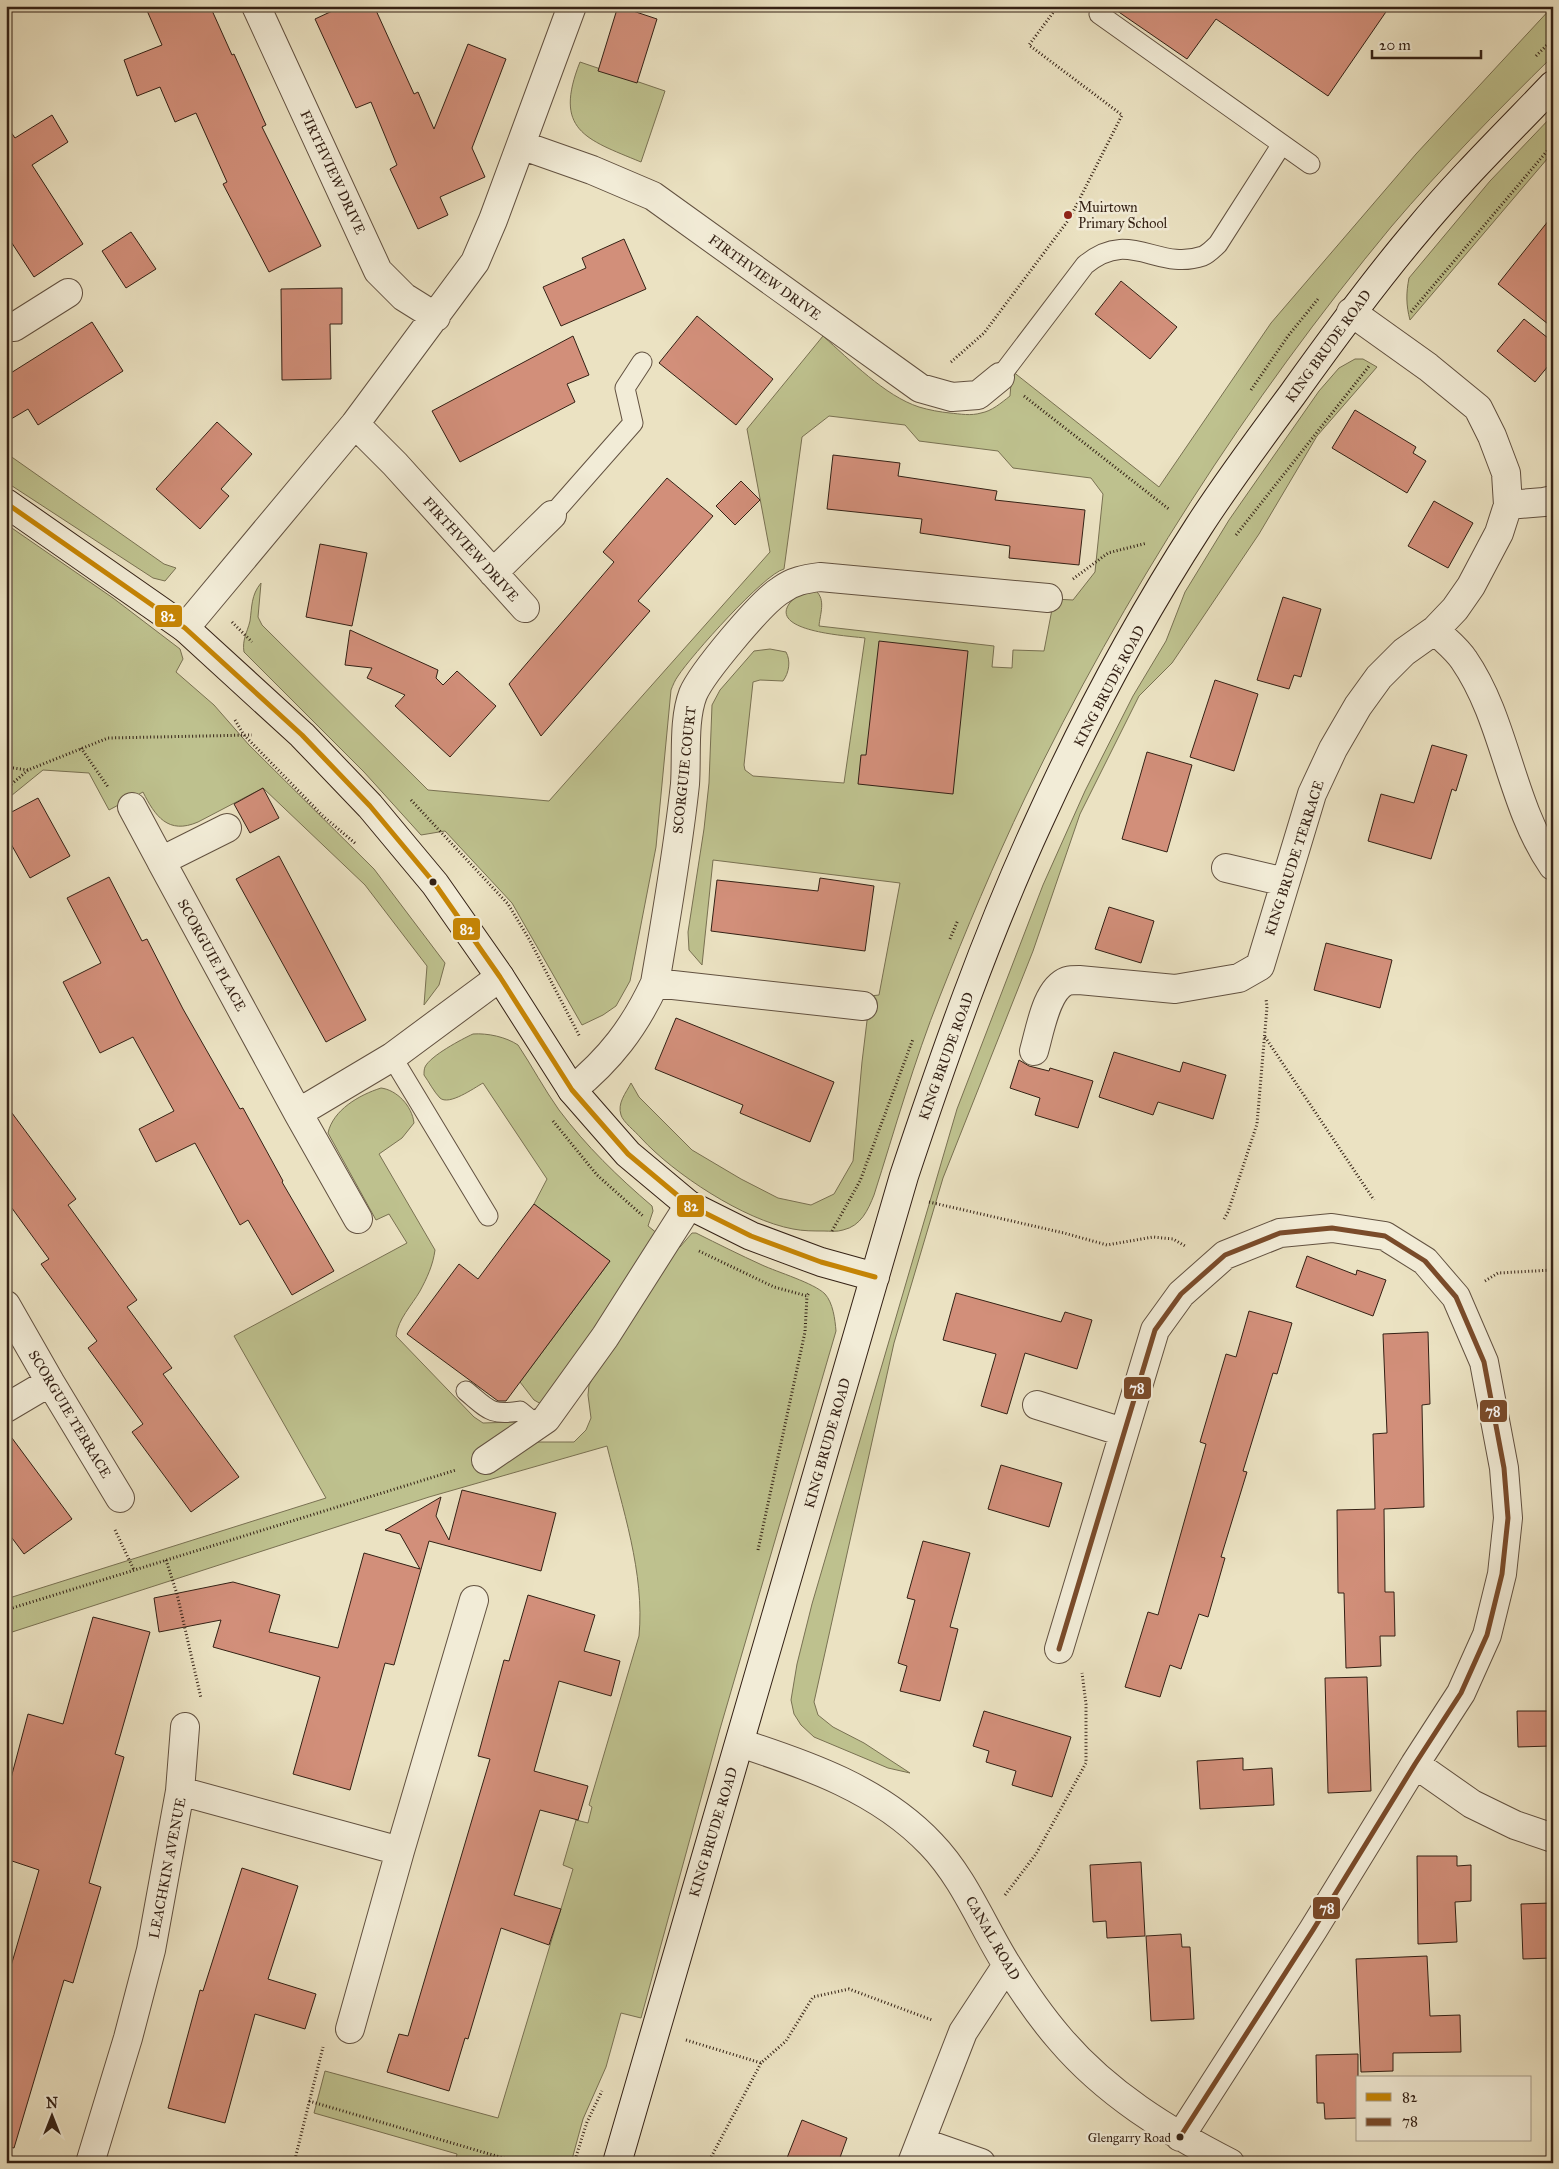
<svg xmlns="http://www.w3.org/2000/svg" width="1559" height="2169" font-family="'IM FELL Great Primer',serif">
	<rect width="100%" height="100%" fill="#ebe2c2"/>
	<filter id="stains"><feTurbulence type="fractalNoise" baseFrequency=".004" numOctaves="4"/><feColorMatrix values="0 0 0 0 .2 0 0 0 0 .09 0 0 0 0 .02 0 0 0 .5 -.17"/></filter>
	<radialGradient id="worn" r=".72"><stop offset=".6" stop-color="#630" stop-opacity="0"/><stop offset="1" stop-color="#630" stop-opacity=".3"/></radialGradient>
	<!-- green -->
	<path fill="#bec18e" stroke="#797152" d="M1553 6V56C1497 111 1442 167 1391 227 1247 401 1123 595 1025 798 994 863 966 930 940 996 914 1061 895 1129 874 1195 868 1210 861 1226 843 1230 837 1232 830 1231 824 1231 813 1231 803 1231 793 1229 744 1220 674 1174 641 1138 635 1131 623 1122 621 1115 617 1103 626 1093 631 1083L639 1097 692 1150 741 1179 778 1198 811 1205 834 1194 853 1161 862 1062 870 996 879 995 900 883 713 860 702 965 689 950 688 932 704 829 709 783 712 705 720 690 754 651 770 649 786 652C791 661 789 673 783 681L760 680 753 682 744 765 745 770 753 776 844 783 865 638C850 636 770 632 789 604 795 595 806 592 816 591 826 600 820 614 819 626L994 646 992 667 1012 668 1013 650 1044 651 1054 599 1073 600 1095 572 1103 494 1091 478 1013 468 998 451 919 441 905 425 829 416 802 437 784 569C764 574 691 656 678 676 675 680 673 685 671 690L656 847 630 981 616 1006 603 1015 582 1025 512 903 445 831 421 835 364 772 244 652C242 640 247 633 250 621 252 607 251 595 261 583L258 617 262 625 428 790 549 801 770 552 747 429 823 336C850 360 885 396 919 407 929 410 940 412 950 413 960 414 971 416 981 413 992 411 1001 403 1010 396L1012 371 1159 487 1271 323 1416 154Z
		M580 62 665 91 641 162C585 139 553 130 580 62Z
		M1553 115V152L1410 320C1406 305 1406 293 1409 278L1490 181Z
		M1355 359H1363L1377 367 1317 436 1259 534 1172 663 1139 696 1080 814 1033 951 943 1178 894 1343 814 1702 818 1715 833 1727 864 1743 910 1773 888 1768 814 1737 801 1725 794 1714 791 1700 797 1664 812 1604 957 1109 1043 885 1085 791 1133 696 1166 641 1185 592 1229 520 1319 391 1339 368Z
		M6 453 164 564 176 568 165 581 153 578 6 482Z
		M6 524 113 598 180 649 183 659 176 672 214 705 249 745 374 869 445 963 439 985 424 1005 427 966 365 885 263 788 198 822C168 835 155 816 143 792L109 810 89 773 43 770 6 800Z
		M473 1034C488 1033 506 1037 518 1045 532 1066 544 1089 559 1110 586 1146 618 1177 652 1206L653 1211 648 1226 658 1234V1241L543 1405 534 1400 520 1382 610 1261 534 1204 547 1179 483 1083C474 1088 449 1106 440 1098 434 1092 429 1082 424 1075 424 1073 424 1069 425 1067 430 1056 462 1039 473 1034Z
		M381 1088C397 1090 412 1106 414 1123L402 1138 379 1154 435 1250C433 1265 427 1278 420 1291 412 1305 398 1319 396 1336L474 1417 483 1423 514 1422 534 1442H574L586 1430 591 1418 588 1395 589 1385 596 1372 675 1247H680L692 1233H696C718 1244 740 1255 762 1265 777 1272 814 1283 825 1294 833 1303 835 1319 836 1331L720 1729 641 2018 621 2013 606 2067 583 2119 571 2163H455L457 2154 314 2113 325 2071 498 2118 573 1869 563 1865 576 1820 588 1823 592 1807 589 1805 639 1636C645 1573 622 1507 607 1446L429 1497 6 1634V1599L326 1498 234 1336 407 1243 389 1214 376 1220 328 1133C333 1110 359 1095 381 1088Z"/>
	<!-- building -->
	<path fill="#d28f7a" stroke="#342115" d="M145 6H210L232 55 234 54 266 125 262 127 321 246 269 272 223 184 227 182 196 113 175 122 160 87 137 96 124 60 162 45Z
		M343 6H374L414 94 418 92 434 129 468 44 506 59 472 148 485 177 440 197 448 215 418 229 390 169 397 165 371 102 356 108 315 19Z
		M618 6 657 19 637 83 598 71Z
		M1110 6H1390L1328 96 1216 19 1187 59Z
		M52 115 68 142 32 165 83 244 34 277 6 234V125L15 138Z
		M1553 215V328L1498 284Z
		M131 232 156 269 126 288 102 251Z
		M624 239 646 289 561 326 543 287 586 268 582 258Z
		M1121 281 1177 327 1150 359 1095 314Z
		M342 288V324H330L331 379 282 380 281 289Z
		M697 316 773 379 736 425 659 363Z
		M1524 319 1553 342V360L1535 382 1497 351Z
		M92 322 123 371 38 425 28 409 6 422V376Z
		M573 336 589 375 567 384 575 402 460 462 432 411Z
		M1355 410 1416 447 1413 453 1426 461 1407 493 1332 448Z
		M217 422 252 454 221 489 229 496 200 529 156 489Z
		M833 455 900 463 898 476 997 491 995 500 1085 510 1079 565 1009 558 1010 546 920 533 922 519 827 509Z
		M667 478 713 516 638 601 650 611 541 736 509 684 614 562 603 552Z
		M741 481 760 500 735 525 716 506Z
		M1434 501 1473 523 1448 568 1408 546Z
		M320 544 367 553 352 626 306 617Z
		M1283 597 1321 609 1301 677 1294 675 1289 689 1257 680Z
		M350 630 438 670 436 678 443 685 457 671 496 706 450 757 395 706 405 695 367 678 372 668 345 665Z
		M879 641 968 651 953 794 858 784 861 755H866Z
		M1215 680 1258 694 1234 771 1190 757Z
		M1432 745 1467 755 1456 791 1452 789 1431 859 1368 841 1381 794 1414 803Z
		M1147 752 1192 765 1167 852 1122 839Z
		M263 788 279 818 250 833 234 804Z
		M38 798 70 856 30 878 6 835V815Z
		M279 856 366 1020 326 1042 236 879Z
		M109 877 142 941 147 939 183 1009 240 1109 243 1108 283 1181 282 1182 334 1271 292 1295 248 1220 240 1225 195 1143 156 1162 139 1129 174 1111 133 1037 100 1053 63 982 101 963 67 898Z
		M820 878 874 886 865 951 711 931 717 880 818 891Z
		M1109 907 1154 921 1141 963 1095 949Z
		M1326 943 1392 960 1380 1008 1314 990Z
		M676 1018 834 1082 810 1142 740 1113 743 1105 655 1069Z
		M1114 1052 1180 1072 1183 1062 1226 1075 1213 1119 1158 1102 1153 1115 1099 1097Z
		M1019 1060 1029 1066 1049 1071 1050 1068 1093 1081 1078 1128 1035 1115 1040 1098 1010 1088Z
		M6 1105 76 1199 68 1205 137 1300 127 1307 172 1368 163 1374 239 1477 191 1512 132 1432 143 1424 88 1348 97 1341 41 1264 49 1259 6 1200Z
		M534 1204 610 1261 506 1401H498L407 1334 459 1264 478 1279Z
		M1307 1256 1356 1275 1357 1270 1386 1280 1373 1316 1296 1287Z
		M956 1293 1061 1322 1065 1312 1092 1320 1077 1369 1025 1353 1007 1414 981 1406 996 1354 943 1340Z
		M1249 1311 1292 1323 1277 1374 1273 1373 1243 1471 1247 1472 1221 1557 1225 1558 1208 1617 1199 1614 1181 1669 1170 1665 1160 1697 1125 1687 1148 1612 1158 1615 1206 1444 1200 1442 1226 1354 1236 1357Z
		M1428 1332 1430 1404 1422 1405 1424 1507 1384 1509 1385 1592H1394L1395 1636H1380L1381 1666 1346 1668 1344 1593H1338L1337 1510 1375 1509 1373 1434 1387 1433 1383 1334Z
		M6 1430 72 1519 24 1554 6 1530Z
		M1001 1465 1062 1483 1049 1527 988 1509Z
		M462 1490 556 1513 541 1571 429 1541 394 1665 385 1663 350 1790 293 1774 320 1677 213 1647 221 1620 159 1632 154 1598 233 1582 280 1595 269 1632 338 1648 364 1553 420 1569 400 1534 385 1530 441 1497 436 1516 449 1540Z
		M923 1541 970 1553 950 1627 958 1629 940 1701 900 1691 907 1666 898 1663 915 1600 907 1598Z
		M528 1595 595 1615 584 1651 620 1661 611 1696 559 1681 534 1771 588 1786 578 1820 540 1810 514 1895 561 1909 549 1945 501 1928 468 2039 465 2038 449 2091 387 2072 399 2034 408 2036 490 1759 478 1756 504 1660 509 1661Z
		M93 1617 150 1632 115 1754 124 1757 89 1883 101 1887 73 1983 64 1980 14 2148 6 2146V1983L39 1870 6 1859V1797L28 1714 63 1724Z
		M1367 1677 1371 1791 1328 1793 1325 1678Z
		M984 1711 1071 1737 1052 1797 1012 1785 1016 1771 986 1762 989 1751 973 1746Z
		M1517 1711H1550L1551 1746 1518 1747Z
		M1243 1758V1770L1272 1768 1274 1805 1200 1809 1197 1761Z
		M1417 1856H1457V1866L1471 1865V1901L1455 1902 1457 1942 1418 1944Z
		M1141 1862 1145 1936 1107 1938 1106 1921 1093 1922 1090 1865Z
		M242 1868 298 1886 268 1979 316 1994 305 2029 255 2014 225 2123 168 2108 200 1990 203 1991Z
		M1551 1903 1552 1958 1523 1959 1521 1904Z
		M1181 1934 1182 1947H1190L1194 2019 1151 2021 1146 1936Z
		M1427 1956 1430 2016 1460 2015 1461 2052 1393 2053V2071L1361 2072 1356 1959Z
		M1358 2054V2118L1325 2119 1324 2103H1317L1316 2055Z
		M802 2120 847 2138 838 2163H785Z"/>
	<g fill="none" stroke-linecap="round" stroke-linejoin="round">
		<!-- lane casing -->
		<g stroke="#625140" stroke-width="21">
			<path id="lane" d="M1099 14 1310 164
				M1000 377 1085 265C1130 227 1157 272 1203 256 1208 254 1214 248 1218 244L1282 144
				M552 515 633 423 625 388 642 362
				M392 1057 488 1216
				M466 1391C488 1409 490 1416 520 1411L537 1425"/>
		</g>
		<!-- street casing -->
		<g stroke="#625140" stroke-width="30">
			<path id="street" d="M256 6 378 271 404 297 436 317
				M521 145 592 170 653 196 920 388 952 397 978 395 1000 377
				M14 327 68 293
				M355 424 395 464 525 608
				M1508 505 1544 502 1553 500
				M493 573 552 515
				M185 628 355 424 475 262 493 220 572 6
				M1435 630C1445 640 1457 649 1464 660 1506 721 1510 804 1553 866
				M132 807 161 861
				M227 828 161 861 298 1113 392 1057 500 977
				M1226 868 1285 882
				M655 983 863 1006
				M1034 1051C1040 1031 1046 989 1067 981 1071 980 1075 980 1079 980L1175 989 1239 978 1260 966 1312 794 1333 749 1358 706 1379 677 1404 652 1435 630 1455 609 1471 586 1499 533 1508 505 1506 473 1492 436 1478 408 1428 367 1351 312
				M572 1090C610 1059 634 1028 655 983 666 918 678 850 685 784 687 756 683 720 693 694 702 673 761 602 781 590 793 581 805 579 820 577L1048 598
				M298 1113 358 1219
				M6 1305 50 1382 120 1498
				M1037 1405 1123 1432
				M6 1408 50 1382
				M486 1460 546 1419 605 1337 689 1205
				M1059 1649 1155 1330 1181 1294 1225 1255 1280 1233 1332 1228 1385 1236 1425 1261 1456 1297 1484 1362 1504 1468 1508 1518 1502 1574 1487 1635 1461 1693 1415 1764 1313 1930 1180 2137
				M740 1743C808 1765 880 1790 931 1844 964 1878 982 1925 1007 1965 1023 1991 1040 2016 1060 2039 1106 2093 1167 2131 1230 2163
				M1415 1764 1472 1804 1515 1825 1553 1838
				M180 1791 185 1727
				M350 2029 400 1851 474 1600
				M921 2142 981 2163
				M90 2163 128 2038 151 1950 180 1791 400 1851
				M912 2163 963 2032 1007 1965"/>
		</g>
		<!-- secondary casing -->
		<g stroke="#342115" stroke-width="30">
			<path id="secondary" d="M6 503 185 628 302 735 370 806 435 884 500 977 572 1090 628 1154 689 1205 751 1236 821 1262 875 1277
				M617 2163 904 1176C944 1056 986 936 1039 821 1084 722 1140 617 1199 526 1228 481 1260 438 1292 395 1332 339 1372 284 1417 231 1459 180 1507 133 1553 85"/>
		</g>
		<!-- path -->
		<path stroke="#342115" stroke-width="3" stroke-dasharray="1 2.5" stroke-linecap="butt" d="M1536 56 1553 39
			M1411 312 1553 144
			M951 362 984 333 1070 218 1122 115 1029 45 1058 6
			M1251 390 1288 336 1318 299
			M1024 396 1170 510
			M1236 535 1370 365
			M1073 579 1108 553 1147 543
			M232 622 252 642
			M235 720 244 735 323 816 356 844
			M81 748 108 787
			M6 767 28 770 108 738 252 735
			M6 789 28 770
			M411 800 508 904 529 939 580 1037
			M950 939 958 920
			M1265 1037 1374 1200
			M553 1121 597 1175 643 1216
			M929 1202 1064 1233 1107 1245 1153 1237 1173 1239 1185 1246
			M1224 1219 1228 1212 1257 1124 1267 1007 1266 999
			M832 1231 860 1181 913 1039
			M699 1251 774 1287 807 1296 809 1293
			M1485 1281 1498 1273 1553 1270
			M115 1530 134 1570
			M758 1550 805 1332 807 1296
			M166 1560 177 1594 201 1698
			M6 1610 456 1470
			M1005 1895 1036 1854 1086 1763V1704L1082 1673
			M686 2040 761 2063 786 2041 813 1997 849 1989 932 2020
			M309 2101 520 2163
			M294 2163 323 2047
			M574 2163 587 2122 602 2091
			M708 2163 761 2063"/>
		<!-- lane -->
		<use href="#lane" stroke="#f2ecd7" stroke-width="19"/>
		<!-- street -->
		<use href="#street" stroke="#f2ecd7" stroke-width="28"/>
		<!-- secondary -->
		<use href="#secondary" stroke="#f2ecd7" stroke-width="28"/>
		<!-- bus-1 casing -->
		<g stroke="#f2ecd7" stroke-width="9">
			<path id="bus-1" d="M6 503 185 628 302 735 370 806 435 884 500 977 572 1090 628 1154 689 1205 751 1236 821 1262 875 1277"/>
		</g>
		<!-- bus-2 casing -->
		<g stroke="#f2ecd7" stroke-width="9">
			<path id="bus-2" d="M1059 1649 1155 1330 1181 1294 1225 1255 1280 1233 1332 1228 1385 1236 1425 1261 1456 1297 1484 1362 1504 1468 1508 1518 1502 1574 1487 1635 1461 1693 1415 1764 1313 1930 1180 2137"/>
		</g>
		<!-- bus-1 -->
		<use href="#bus-1" stroke="#c68505" stroke-width="5"/>
		<!-- bus-2 -->
		<use href="#bus-2" stroke="#7a4b2a" stroke-width="5"/>
	</g>
	<!-- markers -->
	<circle fill="#8f2418" stroke="#f2ecd7" stroke-width="2" cx="1068" cy="215" r="5"/>
	<g fill="#342115" stroke="#f2ecd7" stroke-width="2">
		<circle cx="433" cy="882" r="4.5"/>
		<circle cx="1180" cy="2137" r="4.5"/>
	</g>
	<g text-anchor="middle" stroke-width="5" stroke-linejoin="round" paint-order="stroke">
		<!-- bus labels -->
		<g font-size="13" fill="#342115" stroke="#f2ecd7" text-anchor="end">
			<text x="1171" y="2142">Glengarry Road</text>
		</g>
		<!-- street labels -->
		<g font-size="14" fill="#342115" stroke="#f2ecd7">
			<text transform="translate(333 172) rotate(65)" y="5">FIRTHVIEW DRIVE</text>
			<text transform="translate(765 277) rotate(36)" y="5">FIRTHVIEW DRIVE</text>
			<text transform="translate(1328 346) rotate(-54)" y="5">KING BRUDE ROAD</text>
			<text transform="translate(471 549) rotate(48)" y="5">FIRTHVIEW DRIVE</text>
			<text transform="translate(1109 686) rotate(-62)" y="5">KING BRUDE ROAD</text>
			<text transform="translate(684 770) rotate(-84)" y="5">SCORGUIE COURT</text>
			<text transform="translate(1294 858) rotate(-72)" y="5">KING BRUDE TERRACE</text>
			<text transform="translate(212 955) rotate(61)" y="5">SCORGUIE PLACE</text>
			<text transform="translate(946 1056) rotate(-70)" y="5">KING BRUDE ROAD</text>
			<text transform="translate(70 1414) rotate(59)" y="5">SCORGUIE TERRACE</text>
			<text transform="translate(827 1443) rotate(-74)" y="5">KING BRUDE ROAD</text>
			<text transform="translate(713 1832) rotate(-73)" y="5">KING BRUDE ROAD</text>
			<text transform="translate(167 1868) rotate(-79)" y="5">LEACHKIN AVENUE</text>
			<text transform="translate(993 1938) rotate(60)" y="5">CANAL ROAD</text>
		</g>
		<!-- poi labels -->
		<g font-size="14" fill="#342115" stroke="#f2ecd7" text-anchor="start">
			<text x="1078" y="212">Muirtown<tspan x="1078" dy="16">Primary School</tspan></text>
		</g>
	</g>
	<g stroke="#f2ecd7" stroke-width="2">
		<rect x="154" y="604" width="29" height="24" rx="5" fill="#c68505"/>
		<rect x="452" y="917" width="29" height="24" rx="5" fill="#c68505"/>
		<rect x="676" y="1194" width="29" height="24" rx="5" fill="#c68505"/>
		<rect x="1123" y="1376" width="29" height="24" rx="5" fill="#7a4b2a"/>
		<rect x="1479" y="1399" width="29" height="24" rx="5" fill="#7a4b2a"/>
		<rect x="1312" y="1896" width="29" height="24" rx="5" fill="#7a4b2a"/>
	</g>
	<g font-size="14" text-anchor="middle" font-weight="bold" fill="#fff">
		<text x="168" y="621">82</text>
		<text x="467" y="934">82</text>
		<text x="691" y="1211">82</text>
		<text x="1137" y="1393">78</text>
		<text x="1493" y="1416">78</text>
		<text x="1327" y="1913">78</text>
	</g>
	<!-- margin -->
	<rect width="1559" height="2169" fill="none" stroke="#ebe2c2" stroke-width="25"/>
	<rect x="8" y="8" width="1544" height="2154" fill="none" stroke="#342115" stroke-width="2.5"/>
	<rect x="12" y="12" width="1534" height="2144" fill="none" stroke="#342115"/>
	<!-- legend -->
	<rect x="1356" y="2076" width="175" height="65" fill="#f2ecd7" stroke="#a69b89"/>
	<rect x="1366" y="2093" width="25" height="8" fill="#c68505" stroke="#a69b89"/>
	<text x="1402" y="2102" font-size="15" fill="#342115">82</text>
	<rect x="1366" y="2118" width="25" height="8" fill="#7a4b2a" stroke="#a69b89"/>
	<text x="1402" y="2126" font-size="15" fill="#342115">78</text>
	<!-- north arrow -->
	<g transform="translate(52 2116)" stroke="#f2ecd7" stroke-width="4" paint-order="stroke">
	<path d="M0-4L9 19L0 12L-9 19Z" fill="#342115"/>
	<text y="-8" font-size="14" font-weight="bold" text-anchor="middle" fill="#342115">N</text>
	</g>
	<!-- scale -->
	<path d="M1372 50v8h109v-8" fill="none" stroke="#342115" stroke-width="2.5"/>
	<text x="1379" y="50" font-size="15" fill="#342115" stroke="#f2ecd7" stroke-width="4" paint-order="stroke">20 m</text>
	<rect width="100%" height="100%" filter="url(#stains)"/>
	<rect width="100%" height="100%" fill="url(#worn)"/>
</svg>
